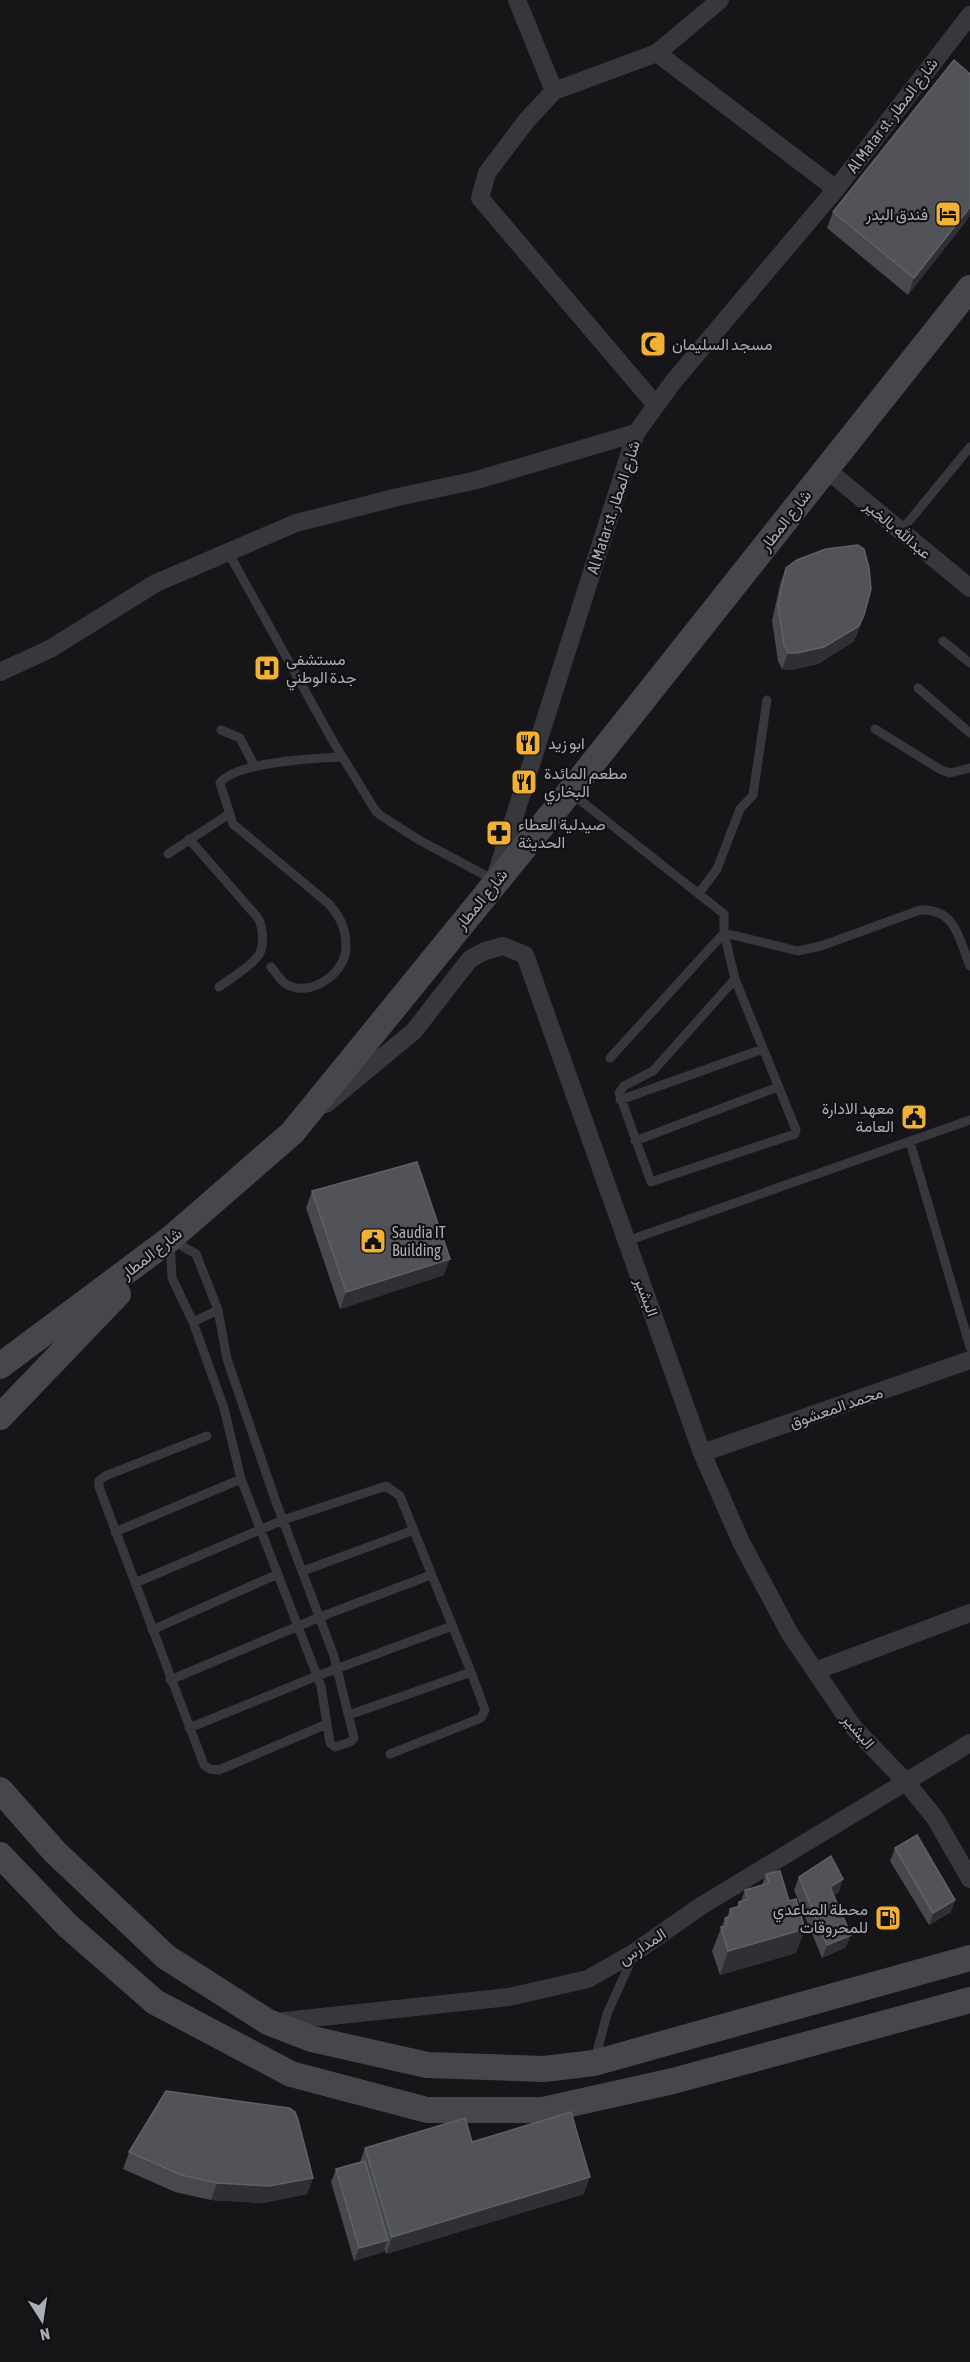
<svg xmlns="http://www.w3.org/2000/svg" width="970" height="2362" font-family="'Asap Condensed',Vazirmatn,sans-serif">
	<rect width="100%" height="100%" fill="#161618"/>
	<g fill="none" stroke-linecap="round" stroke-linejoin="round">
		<!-- service -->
		<path stroke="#37383d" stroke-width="9" d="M901 531 970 447
			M228 552 334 743 375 810 380 815 419 840 494 880
			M943 641 970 663
			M918 688 970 733
			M875 729 941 770 950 773 970 768
			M221 730 240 738 255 767
			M571 793 724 914V933L735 979 796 1130 795 1134 651 1182 619 1093 624 1086 653 1071 735 979
			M189 839 258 918C263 927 265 947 258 956 249 968 231 978 219 987
			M168 854 229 814
			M699 893 717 869 740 809 753 795 767 700
			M271 967C276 972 280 981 286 984 311 999 347 972 346 946 346 928 340 917 329 904L233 824 220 783C235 762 317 758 342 757
			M610 1058 724 933 798 951 821 946 920 910C956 908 959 939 970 966
			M620 1100 763 1049
			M635 1141 778 1087
			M910 1142 970 1347
			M170 1239 196 1254 218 1310 227 1359 276 1502 334 1656 354 1738 350 1742 335 1747 330 1743 321 1686 241 1479 224 1408 193 1322 172 1278Z
			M627 1241 970 1120
			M193 1322 218 1310
			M207 1436 105 1476 99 1481V1487L204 1765 210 1769 219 1770 327 1724
			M115 1532 241 1479
			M303 1571 414 1530
			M135 1583 283 1520 386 1486 400 1496 471 1672
			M152 1630 278 1574
			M170 1680 320 1617 431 1575
			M349 1715 471 1672 485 1710 481 1718 390 1754
			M189 1728 317 1676 452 1626
			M595 2059 607 2014 634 1954"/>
		<!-- minor -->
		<path stroke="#37383d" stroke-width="18" d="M517 0 554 91 527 120 487 173 480 198 655 404
			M657 53 836 189
			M554 91 657 53 720 0
			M826 469 970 588
			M0 672 50 649 156 583 296 523 398 497 477 480 636 433
			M495 878 636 433 673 382 836 189 970 15
			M326 1104 414 1031 470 959 485 951 503 946 525 955 702 1453 741 1542 790 1634 854 1728 906 1782 935 1818 970 1879
			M702 1453 970 1360
			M815 1671 970 1613
			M275 2022 509 1997 588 1979 635 1952 701 1906 970 1743"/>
		<!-- secondary -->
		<path stroke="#45474d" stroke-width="26" d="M0 1366 170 1239 292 1133 581 778 970 288
			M0 1417 118 1294
			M0 1790 55 1852 166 1957 268 2022 312 2039 427 2065 544 2069 594 2063 970 1958
			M0 1855 68 1926 155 2002 291 2074 427 2110H543L673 2081 970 2000"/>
	</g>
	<!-- wall -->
	<path fill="#47494d" d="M970 74V216L908 295 827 228 833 212Z
		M786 568 858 632 853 642 818 664 791 670 782 669 778 661 772 621 780 584Z
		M312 1191 444 1275 340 1309 306 1208Z
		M895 1848 951 1912 929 1925 890 1861Z
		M766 1874 796 1953 720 1975 712 1951 725 1918 727 1917 730 1909 737 1907 739 1902 741 1901 745 1890 762 1885Z
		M799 1877 839 1892 834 1895 846 1947 822 1958 794 1890Z
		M472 2142 584 2194 386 2254 384 2249 383 2252 354 2261 331 2182 336 2169 360 2162 365 2148Z
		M129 2152 313 2178 307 2194 263 2203 211 2200 175 2192 123 2169Z"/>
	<!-- shaded-wall -->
	<path fill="#2f3033" d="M970 207V216L908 295 914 278Z
		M864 615 858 632 853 642 818 664 791 670 782 669 788 653Z
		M450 1259 444 1275 340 1309 346 1292Z
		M843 1879 839 1892 826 1900 830 1887Z
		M955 1900 951 1912 929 1925 933 1913Z
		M805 1929 796 1953 720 1975 728 1951Z
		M851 1935 846 1947 822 1958 827 1945Z
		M590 2177 584 2194 386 2254 392 2237Z
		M313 2178 307 2194 263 2203 211 2200 217 2183Z
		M388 2240 383 2252 354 2261 359 2248Z"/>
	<!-- building -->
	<path fill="#525359" stroke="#5f6168" stroke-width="1.5" d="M954 60 970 74V207L914 278 833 212Z
		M858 545 864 549 869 568 871 589 864 615 859 626 824 647 797 653H788L784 645 778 605 786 568 797 560 826 549Z
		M417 1162 450 1259 346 1292 312 1191Z
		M917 1835 955 1900 933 1913 895 1848Z
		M831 1856 843 1879 830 1887 851 1935 827 1945 799 1877Z
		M780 1871 789 1901 796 1899 805 1929 728 1951 721 1927 727 1926 725 1918 731 1916 730 1909 740 1906 739 1902 748 1899 745 1890 769 1883 766 1874Z
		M166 2091 289 2108 295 2112 298 2120 313 2178 269 2186 217 2183 181 2175 129 2152Z
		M571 2112 590 2177 392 2237 365 2148 465 2118 472 2142Z
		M365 2161 388 2240 359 2248 336 2169Z"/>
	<!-- icons -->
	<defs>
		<g id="hotel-square" transform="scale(1.35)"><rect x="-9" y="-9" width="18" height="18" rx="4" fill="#f2b134" stroke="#111113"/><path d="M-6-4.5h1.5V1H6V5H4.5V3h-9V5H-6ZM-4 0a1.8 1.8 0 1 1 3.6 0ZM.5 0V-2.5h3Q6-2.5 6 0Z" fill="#111"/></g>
		<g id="mosque-square" transform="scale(1.35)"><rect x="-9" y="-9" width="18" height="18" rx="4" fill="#f2b134" stroke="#111113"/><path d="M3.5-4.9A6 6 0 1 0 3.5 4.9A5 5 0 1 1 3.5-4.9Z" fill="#111"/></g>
		<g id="hospital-square" transform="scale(1.35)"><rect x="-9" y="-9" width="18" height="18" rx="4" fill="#f2b134" stroke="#111113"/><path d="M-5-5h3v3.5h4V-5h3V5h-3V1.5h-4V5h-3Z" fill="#111"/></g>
		<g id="restaurant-square" transform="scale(1.35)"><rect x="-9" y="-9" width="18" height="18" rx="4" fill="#f2b134" stroke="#111113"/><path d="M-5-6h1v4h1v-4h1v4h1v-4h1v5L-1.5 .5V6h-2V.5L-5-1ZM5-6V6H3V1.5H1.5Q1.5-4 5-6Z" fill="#111"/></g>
		<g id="pharmacy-square" transform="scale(1.35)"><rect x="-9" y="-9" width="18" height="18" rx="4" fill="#f2b134" stroke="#111113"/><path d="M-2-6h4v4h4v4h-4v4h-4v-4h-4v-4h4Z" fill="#111"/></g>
		<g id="civic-square" transform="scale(1.35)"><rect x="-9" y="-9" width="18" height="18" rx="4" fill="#f2b134" stroke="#111113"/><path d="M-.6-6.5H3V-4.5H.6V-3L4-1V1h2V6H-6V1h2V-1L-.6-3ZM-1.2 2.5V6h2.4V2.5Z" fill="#111"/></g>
		<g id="fuel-square" transform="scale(1.35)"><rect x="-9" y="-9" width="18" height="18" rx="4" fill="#f2b134" stroke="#111113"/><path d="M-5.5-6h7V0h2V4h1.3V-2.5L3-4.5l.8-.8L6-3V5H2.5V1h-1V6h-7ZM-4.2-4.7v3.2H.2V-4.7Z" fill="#111"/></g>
	</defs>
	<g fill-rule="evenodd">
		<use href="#hotel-square" x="948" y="214"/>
		<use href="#mosque-square" x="653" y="344"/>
		<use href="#hospital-square" x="267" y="668"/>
		<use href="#restaurant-square" x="528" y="743"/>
		<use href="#restaurant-square" x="524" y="782"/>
		<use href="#pharmacy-square" x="499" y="833"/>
		<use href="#civic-square" x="914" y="1117"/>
		<use href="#civic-square" x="373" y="1241"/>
		<use href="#fuel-square" x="888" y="1918"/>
	</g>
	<g text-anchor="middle" stroke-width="4.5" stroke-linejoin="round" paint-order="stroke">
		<!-- street labels -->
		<g font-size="16" fill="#a8adb8" stroke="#111113">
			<text transform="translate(892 115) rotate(-53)" y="6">Al Matar st. شارع المطار</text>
			<text transform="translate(613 507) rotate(-72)" y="6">Al Matar st. شارع المطار</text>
			<text transform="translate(785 520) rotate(-52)" y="6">شارع المطار</text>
			<text transform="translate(898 529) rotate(40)" y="6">عبدالله بالخير</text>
			<text transform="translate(481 899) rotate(-51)" y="6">شارع المطار</text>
			<text transform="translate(151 1253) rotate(-38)" y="6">شارع المطار</text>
			<text transform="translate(647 1297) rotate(70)" y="6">البشير</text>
			<text transform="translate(836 1407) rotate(-19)" y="6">محمد المعشوق</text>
			<text transform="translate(859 1731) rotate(50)" y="6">البشير</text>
			<text transform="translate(642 1946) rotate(-33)" y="6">المدارس</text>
		</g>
		<!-- poi labels -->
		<g font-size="16" fill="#a8adb8" stroke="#111113" text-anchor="start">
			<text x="928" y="220" text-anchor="end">فندق البدر</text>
			<text x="672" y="350">مسجد السليمان</text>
			<text x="286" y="665">مستشفى<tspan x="286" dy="18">جدة الوطني</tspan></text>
			<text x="548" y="749">ابو زيد</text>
			<text x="544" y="779">مطعم المائدة<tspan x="544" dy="18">البخاري</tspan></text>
			<text x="518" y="830">صيدلية العطاء<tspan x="518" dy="18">الحديثة</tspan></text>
			<text x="894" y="1114" text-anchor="end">معهد الادارة<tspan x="894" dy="18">العامة</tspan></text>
			<text x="392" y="1238">Saudia IT<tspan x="392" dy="18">Building</tspan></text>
			<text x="868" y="1915" text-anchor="end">محطة الصاعدي<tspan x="868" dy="18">للمحروقات</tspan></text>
		</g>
	</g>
	<!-- north arrow -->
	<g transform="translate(42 2320) rotate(168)" stroke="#111113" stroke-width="4.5" paint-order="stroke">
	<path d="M0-4.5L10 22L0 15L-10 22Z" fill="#a8adb8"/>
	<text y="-9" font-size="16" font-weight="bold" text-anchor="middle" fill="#a8adb8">N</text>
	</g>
</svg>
